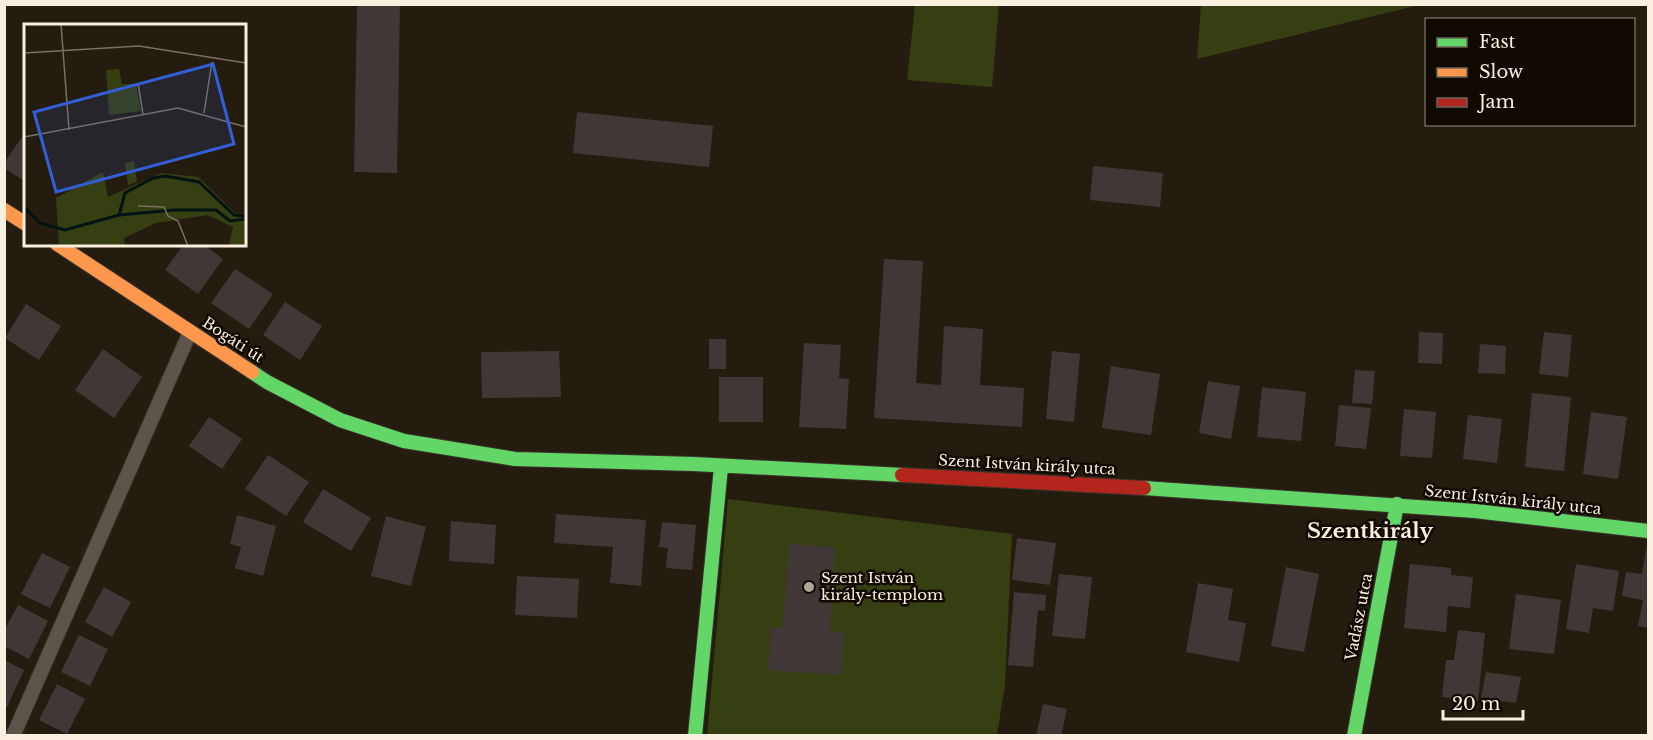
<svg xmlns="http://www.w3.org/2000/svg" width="1653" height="740" font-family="'Libre Baskerville',serif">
	<rect width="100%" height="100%" fill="#241c0e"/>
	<!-- green -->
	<path fill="#353f11" d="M915 5H999L992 87 907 80Z
		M1201 5V4L1419 5 1197 59Z
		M728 499 1012 534 1005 685 997 735 707 736Z"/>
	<!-- building -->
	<path fill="#3f3837" d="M357 4H400L397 173 354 172Z
		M577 112 713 126 709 167 573 153Z
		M24 134 26 136V182L4 168V163Z
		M1093 166 1163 173 1160 207 1090 200Z
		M184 244H203L223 259 198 294 165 270Z
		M884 259 923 261 916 383 941 385 944 326 983 329 980 385 1024 388 1022 427 874 418Z
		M235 269 273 294 249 329 211 303Z
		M285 302 322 326 300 360 263 335Z
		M26 304 61 326 39 360 5 338Z
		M1419 332 1443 333 1442 364 1418 363Z
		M1544 332 1572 335 1568 377 1539 374Z
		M709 339H726V369H709Z
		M804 343 841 345 839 378 849 379 846 429 799 427Z
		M1480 344 1506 346 1505 374 1478 373Z
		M103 349 142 377 114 418 75 390Z
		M559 351 561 397 482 398 481 352Z
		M1052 351 1080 354 1074 422 1046 419Z
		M1111 366 1160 374 1151 435 1102 428Z
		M1355 370 1375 371 1372 404 1352 403Z
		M719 377H763V422H719Z
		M1208 381 1240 386 1231 439 1199 433Z
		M1262 387 1306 392 1301 441 1257 437Z
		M1532 393 1571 397 1564 471 1525 467Z
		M1339 405 1371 408 1366 449 1335 446Z
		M1404 409 1436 412 1432 458 1400 456Z
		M1591 412 1627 417 1618 479 1583 474Z
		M1468 415 1502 419 1497 463 1463 459Z
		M209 417 242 439 222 469 189 446Z
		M268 455 309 482 286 516 245 489Z
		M323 489 371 518 351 551 303 522Z
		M556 514 646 520 641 586 610 583 613 547 554 543Z
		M237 515 276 526 263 576 235 568 241 547 230 544Z
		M386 516 426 527 411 586 371 576Z
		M451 521 496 525 494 564 449 561Z
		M662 522 696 525 692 570 666 568 668 548 659 547Z
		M1017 538 1056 543 1050 585 1012 580Z
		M789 544 835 547 830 631 844 632 841 675 768 670 771 627 783 628Z
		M1646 549H1648V628L1638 626 1643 600 1622 596 1626 572 1642 574Z
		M42 553 70 567 50 608 21 594Z
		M1410 564 1451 568V575L1473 577 1470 608 1448 606 1446 632 1404 628Z
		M1576 564 1619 571 1613 611 1593 608 1589 633 1566 629Z
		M1286 567 1319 574 1304 652 1271 646Z
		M1059 574 1092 577 1085 639 1052 636Z
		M517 576 579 579 577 618 515 615Z
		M1198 583 1233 589 1228 620 1246 623 1239 662 1186 652Z
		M104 587 131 602 112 637 85 622Z
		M1014 592 1046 595 1045 611 1038 610 1033 667 1008 665Z
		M1516 594 1561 600 1554 654 1509 649Z
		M18 605 48 621 29 659 4 646V631Z
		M1458 630 1485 633 1478 701 1442 697 1446 660H1454Z
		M79 635 108 649 90 686 61 672Z
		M4 660 24 670 7 707 4 706Z
		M1486 672 1521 677 1516 703 1481 698Z
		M57 684 85 699 67 734 39 720Z
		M1043 704 1067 709 1061 736H1036Z"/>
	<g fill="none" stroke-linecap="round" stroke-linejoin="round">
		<!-- lane casing -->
		<g stroke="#3c352c" stroke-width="16">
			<path id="lane" d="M13 736 190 332"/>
		</g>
		<!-- fast casing -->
		<g stroke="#3c352c" stroke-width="16">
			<path id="fast" d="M252 372 267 382 340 420 404 441 515 459 694 464 902 475
				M1144 488 1475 511 1648 531
				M695 736 721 467
				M1354 736 1397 504"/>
		</g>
		<!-- slow casing -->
		<g stroke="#3c352c" stroke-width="16">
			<path id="slow" d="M4 210 26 224
				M57 244 252 372"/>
		</g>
		<!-- jam casing -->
		<g stroke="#3c352c" stroke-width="16">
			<path id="jam" d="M902 475 1144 488"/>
		</g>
		<!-- lane -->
		<use href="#lane" stroke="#5b554b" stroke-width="14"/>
		<!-- fast -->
		<use href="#fast" stroke="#63d668" stroke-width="14"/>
		<!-- slow -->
		<use href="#slow" stroke="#ff974d" stroke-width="14"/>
		<!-- jam -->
		<use href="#jam" stroke="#b3261e" stroke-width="14"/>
	</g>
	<!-- markers -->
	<circle fill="#aea596" stroke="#110a02" stroke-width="2" cx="809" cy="587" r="6"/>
	<g text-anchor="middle" stroke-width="5" stroke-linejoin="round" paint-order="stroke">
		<!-- street labels -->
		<g font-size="15" fill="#f9efdf" stroke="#110a02">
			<text transform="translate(233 340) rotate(33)" y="5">Bogáti út</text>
			<text transform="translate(1027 465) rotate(3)" y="5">Szent István király utca</text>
			<text transform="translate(1513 500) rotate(6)" y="5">Szent István király utca</text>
			<text transform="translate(1359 617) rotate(-79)" y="5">Vadász utca</text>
		</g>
		<!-- poi labels -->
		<g font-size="15" fill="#f9efdf" stroke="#110a02" text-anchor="start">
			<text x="821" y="583">Szent István<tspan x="821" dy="17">király-templom</tspan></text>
		</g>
		<!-- district labels -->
		<g font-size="21" font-weight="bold" fill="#f9efdf" stroke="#110a02">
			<text x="1370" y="538">Szentkirály</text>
		</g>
	</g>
	<!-- overview -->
	<g transform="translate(24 24)">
		<rect width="222" height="222" fill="#241c0e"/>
		<path d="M95 45 98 60H112L117 87 85 91 82 46ZM110 137 113 158 104 161 101 139ZM79 148 84 173 137 149 174 153 211 189 222 190V222L205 221 209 203 184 191 132 199 100 214 101 222H35L32 174Z" fill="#353f11"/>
		<path fill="none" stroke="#031313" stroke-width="3" d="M129 154 141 152 175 158 210 191 222 192M0 183 16 199 41 206 95 191 151 186H192L206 197 222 195M95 191 101 169 129 154"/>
		<path fill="none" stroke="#797062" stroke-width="1.5" d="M37 0 45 106M0 29 115 22 222 39M114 59 119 90M180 89 188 38M0 113 154 84 222 103M114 182 140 183 144 192 154 197 164 222"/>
		<path fill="#335ed9" fill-opacity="0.15" stroke="#335ed9" stroke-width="3" d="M189 40 210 120 32 168 10 88Z"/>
		<rect width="222" height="222" fill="none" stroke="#f9efdf" stroke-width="3"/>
	</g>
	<!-- border -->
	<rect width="1653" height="740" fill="none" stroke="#f9efdf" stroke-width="12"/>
	<!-- legend -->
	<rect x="1425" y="18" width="210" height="108" fill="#110a02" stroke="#6e665a" stroke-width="1.5"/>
	<rect x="1437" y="38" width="30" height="9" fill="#63d668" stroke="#6e665a" stroke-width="1.5"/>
	<text x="1479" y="48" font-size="18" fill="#f9efdf">Fast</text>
	<rect x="1437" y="68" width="30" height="9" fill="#ff974d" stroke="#6e665a" stroke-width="1.5"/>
	<text x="1479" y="78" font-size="18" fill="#f9efdf">Slow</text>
	<rect x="1437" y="98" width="30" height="9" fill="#b3261e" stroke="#6e665a" stroke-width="1.5"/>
	<text x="1479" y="108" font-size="18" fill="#f9efdf">Jam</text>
	<!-- scale -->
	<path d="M1443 710v9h80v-9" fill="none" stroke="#f9efdf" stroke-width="3"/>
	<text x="1452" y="710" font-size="18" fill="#f9efdf" stroke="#110a02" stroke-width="4.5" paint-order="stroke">20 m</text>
</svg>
